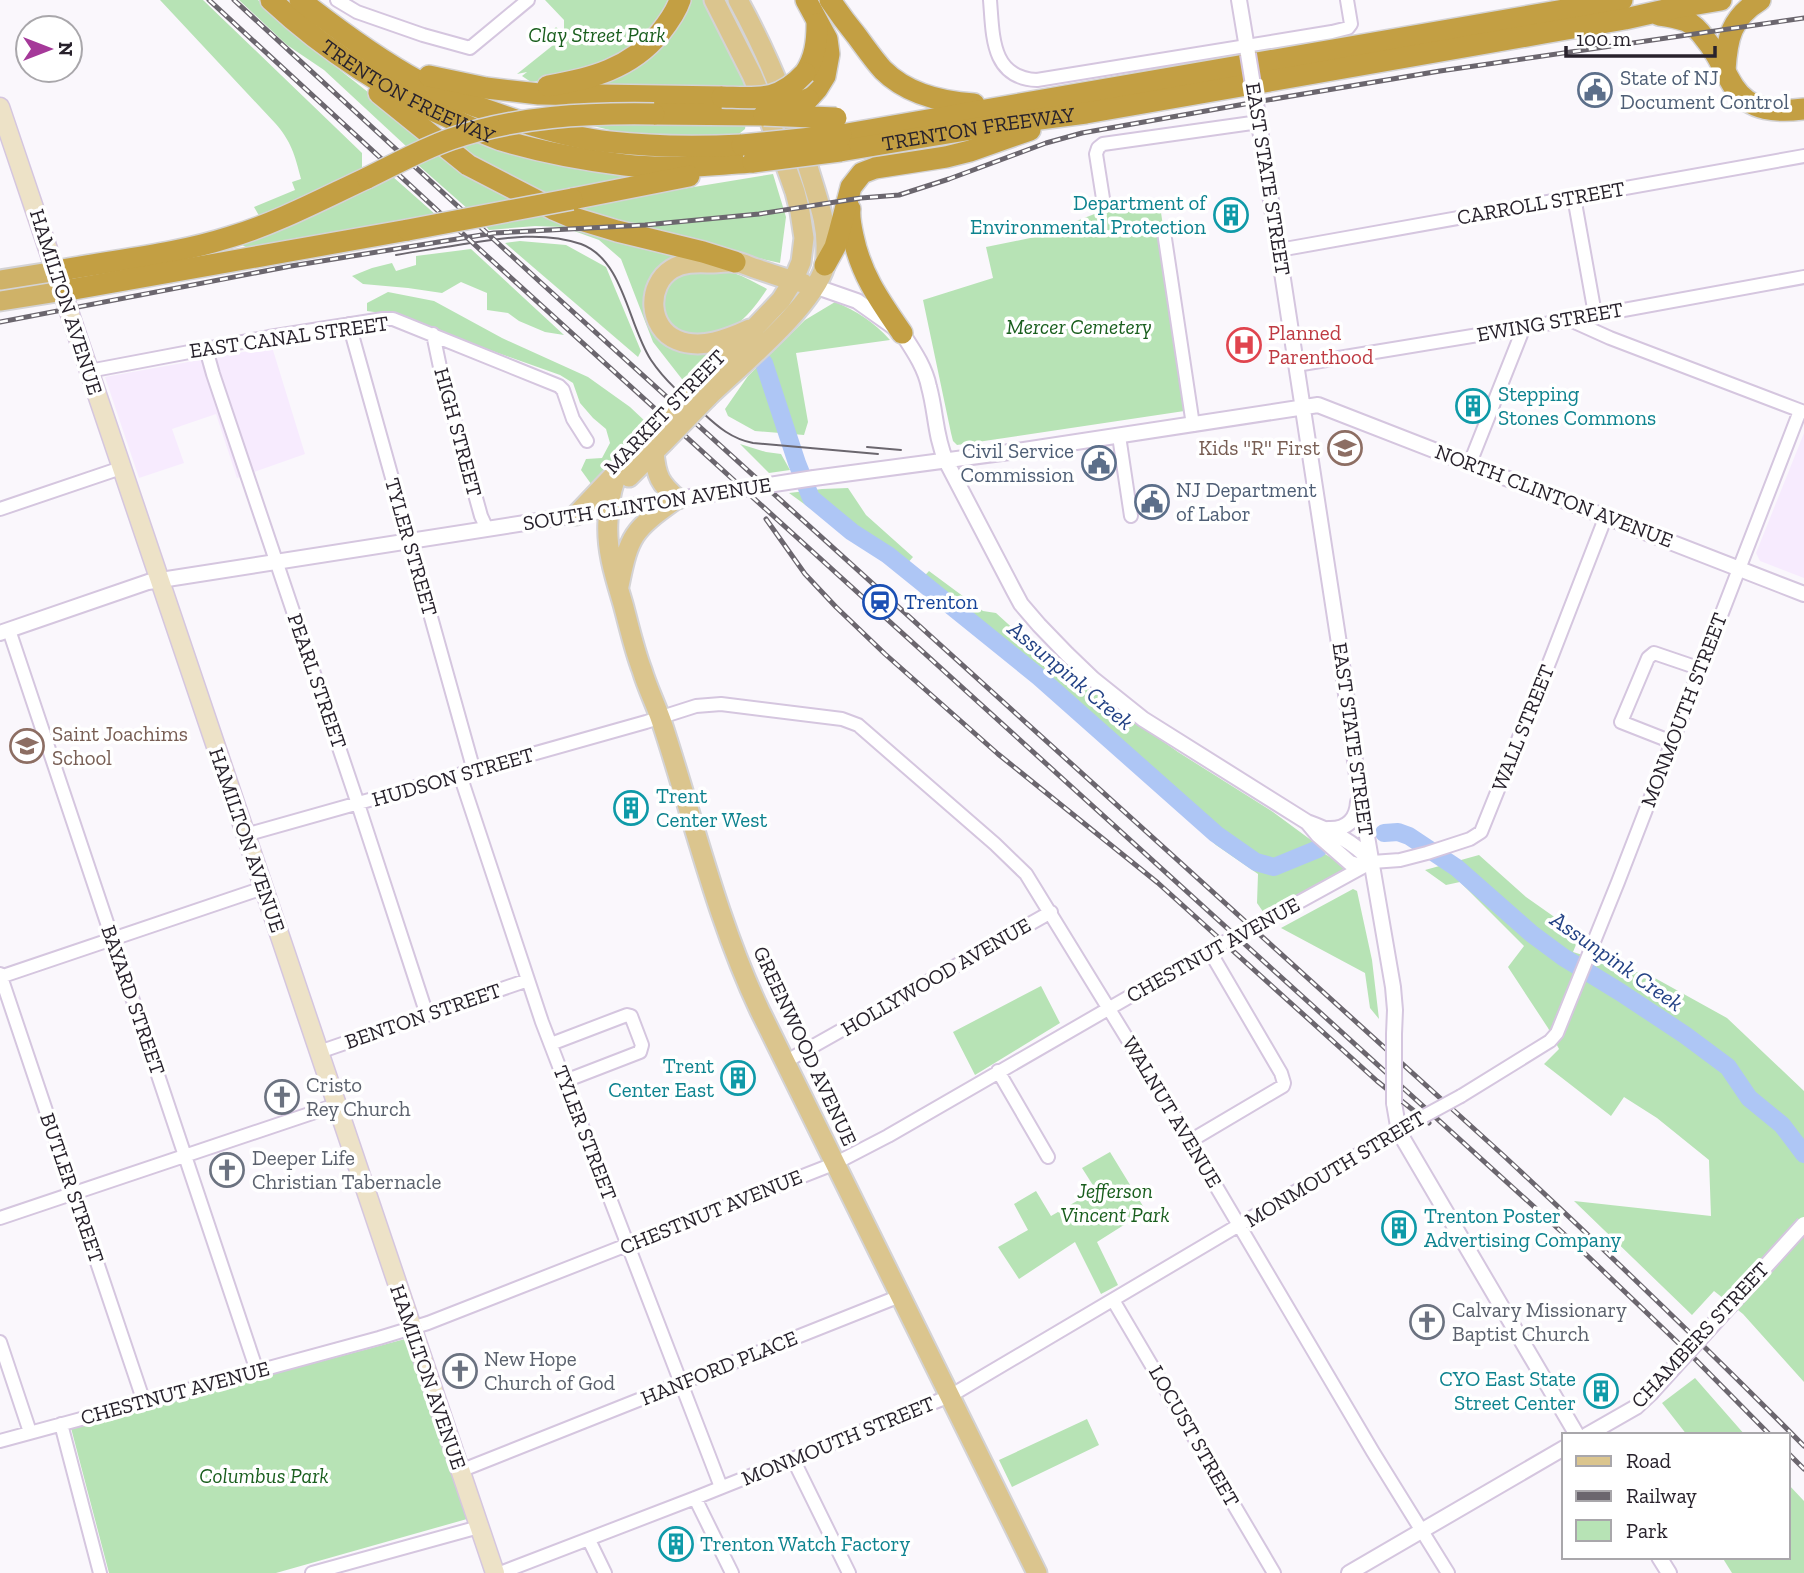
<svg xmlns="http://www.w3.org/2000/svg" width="1804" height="1573" font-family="'Zilla Slab',serif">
	<rect width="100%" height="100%" fill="#faf7fc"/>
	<!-- built -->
	<path fill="#f7ebfe" d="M272 347 305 454 237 478 216 414 172 429 184 463 139 478 105 377Z
		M1804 433V578L1760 561 1756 553Z"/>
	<!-- green -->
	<path fill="#b7e3b5" d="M160 0H203L362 153V171L261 219 254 207 295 190 292 182 301 179C295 155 291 141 275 123Z
		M239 0H258L302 40 426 138 407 147 324 70 287 45Z
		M545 0H670L655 31 615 65 583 76 531 82 522 76 527 72 517 74 557 42 550 34 556 27 564 35V20Z
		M688 0H706L747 88H570L613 75Z
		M746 122 745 129 729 142 669 140 618 132 581 123Z
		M474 141 529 159 575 167 649 176 541 194 456 149Z
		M443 152 523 199 469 210 417 164Z
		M773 174 786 217 780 263 630 229 572 207Z
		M392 176 436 215 248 248 242 245Z
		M1157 202 1160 206 1191 410 957 445 953 441 951 433 923 300 993 278 986 247 1035 237 1110 208Z
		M550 215 682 251 651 321 718 353 685 383 653 342 621 259 599 240 563 227 535 226 489 230 484 224Z
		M520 241 566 245 606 267 641 351 638 357 505 243Z
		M471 249 564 335 545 332 519 321 508 313 487 310V293L461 282 442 293 408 288 363 284 352 276 372 268 392 263 396 271 416 265V256Z
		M691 267C725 267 738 273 767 289 758 303 748 316 735 326 700 353 638 323 673 279 677 274 685 270 691 267Z
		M388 292 434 301 502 338 588 377 630 407 647 423 594 488 581 470 586 459 602 458 610 443 606 429 593 418 580 403 573 383 560 375 388 314 367 311V303Z
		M835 302C857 311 874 322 890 340L796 353 808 422 804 435 755 431 728 416 725 409 748 376 805 320Z
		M740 444 766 452 781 454 790 470 769 473Z
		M848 488 866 515 913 557 899 573 789 493 822 489Z
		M929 571 983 611 996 613 1054 666 1061 662 1090 690 1178 752 1273 812 1315 843 1325 854 1351 870 1266 916 1257 903 1258 874 1216 845 1021 668 915 586Z
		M1479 855 1526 897 1580 935 1573 952 1653 977 1727 1018 1804 1091V1382L1743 1314 1714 1291 1692 1315 1574 1201 1711 1216 1709 1160 1657 1118 1624 1097 1611 1116 1544 1064 1559 1049 1548 1028 1508 967 1524 946 1460 882 1446 885 1425 870Z
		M1353 889 1357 891 1372 960 1379 1019 1370 1008 1365 973 1281 928Z
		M1041 986 1060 1023 975 1075 953 1032Z
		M1110 1152 1146 1211 1097 1242 1118 1285 1101 1294 1075 1242 1019 1279 998 1247 1028 1230 1014 1204 1036 1191 1051 1216 1096 1190 1082 1168Z
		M405 1339 467 1519 276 1573H109L71 1428Z
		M1695 1378 1745 1435H1687L1662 1403Z
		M1087 1419 1099 1445 1012 1487 999 1460Z
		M1788 1484 1804 1501V1573H1732L1722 1557H1788Z"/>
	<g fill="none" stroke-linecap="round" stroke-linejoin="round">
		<!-- river -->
		<path stroke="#aec6f5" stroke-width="18" d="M764 363 797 463 811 498 852 532 888 555 1039 677 1216 834 1256 862 1274 867 1318 849
			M1384 833 1398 832 1409 836 1457 868 1532 934 1563 957 1620 992 1685 1035 1728 1067 1749 1098 1782 1125 1804 1154"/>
		<!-- minor casing -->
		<g stroke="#d5c6df" stroke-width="16">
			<path id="minor" d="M337 0 357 12 423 35 470 48 528 0
				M990 0C993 36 991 78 1037 80L1332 32 1348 28 1351 24 1347 0
				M1574 197 1595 314
				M1104 205 1096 154 1098 148 1103 144 1259 122
				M1164 232 1193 425
				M1279 250 1804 156
				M1570 320 1610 338 1804 412
				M349 324 474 771
				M433 334 441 372 481 516 487 529
				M206 349 213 374 358 804 427 1015
				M1296 365 1569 320 1804 277
				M89 371 269 337 383 319H393L559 386 563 390 573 419 587 441
				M1119 436 1131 516
				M1470 463 1524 327
				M0 509 121 468
				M9 630 257 1371
				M1672 742 1621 722 1648 658 1654 653 1701 669
				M460 775 542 1022 721 1487
				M245 835 646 722 696 706 721 704 842 719 858 725 995 844 1026 874 1171 1110 1373 1452 1448 1573
				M1270 918 1372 862 1400 860 1427 853 1470 839 1481 832 1551 658 1606 516
				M0 974 144 1402
				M0 977 263 888
				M551 1044 619 1018 627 1015 631 1016 642 1045 640 1052 565 1081
				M319 1052 528 980
				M785 1062 1051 912
				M998 1071 1048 1157
				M1461 1096 1550 1041 1557 1033 1618 882 1800 411
				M1190 1141 1283 1086 1284 1083 1281 1073 1209 950
				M0 1218 336 1105
				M1113 1300 1274 1573
				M0 1342 30 1432
				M61 1424 100 1573
				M0 1441 379 1338 428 1323 836 1163 888 1136 1219 945
				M793 1459 849 1573
				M460 1471C607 1413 753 1354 900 1296
				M695 1498 732 1573
				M589 1540 605 1573
				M312 1573 479 1527
				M500 1573 695 1498 950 1396 1415 1121"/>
		</g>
		<!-- tertiary casing -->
		<g stroke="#d5c6df" stroke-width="18">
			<path id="tertiary" d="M1239 0 1248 54
				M1255 97 1340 650 1359 790 1393 987 1395 1010 1394 1034
				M814 286 857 301 902 333C913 350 925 367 929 387 936 412 935 436 946 461L1014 591 1021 604 1039 625 1067 654 1093 679 1143 719 1307 822C1332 831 1354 842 1372 862
				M814 478 1024 450 1318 405 1804 594
				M0 633 148 582 710 494
				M1308 823 1318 835 1350 863 1356 865 1372 862
				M1328 829C1346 830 1357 820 1358 802
				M1394 1103 1399 1132 1577 1435
				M1587 1435 1636 1407 1650 1394
				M1659 1557 1669 1573
				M1349 1573 1564 1448"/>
		</g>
		<!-- secondary casing -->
		<g stroke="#d5c6df" stroke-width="21">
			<path id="secondary" d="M0 107 495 1573"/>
		</g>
		<!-- primary casing -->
		<g stroke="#d4d3d5" stroke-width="23">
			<path id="primary" d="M750 329C728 339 701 350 677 340 648 328 646 285 672 269 685 261 700 263 714 263 721 263 729 261 736 262 743 263 750 267 757 269 772 274 788 280 803 283
				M701 384 781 300 793 281 801 262 804 238 800 212 795 192 763 102 752 75 714 0
				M708 397C741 365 812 308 825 266 826 261 826 255 826 250 827 226 820 206 813 183 794 119 770 58 738 0
				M651 435C620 466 610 475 608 521 606 550 615 577 623 604 629 626 634 649 642 670 647 687 655 703 661 720 693 817 716 918 760 1011L1037 1573
				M654 452C656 476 660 484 678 499
				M629 477 664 442
				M576 515 613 476
				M619 586C629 535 633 530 675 500"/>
		</g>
		<!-- trunk casing -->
		<g stroke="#d4d3d5" stroke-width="23">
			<path id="trunk" d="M0 280 57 271
				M0 301 63 291"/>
		</g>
		<!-- motorway casing -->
		<g stroke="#d4d3d5" stroke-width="24">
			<g id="motorway">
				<path id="s1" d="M271 0C327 52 391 93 461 123 474 129 487 135 501 140 541 152 584 160 625 165 668 170 710 165 753 162"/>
				<path d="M300 0C337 29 376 58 418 81 451 99 486 110 522 122 551 131 579 139 610 142 654 147 698 147 742 145"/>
				<path d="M806 0 827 39 829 54 825 76 817 89 808 99"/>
				<path d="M830 0C838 12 847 24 856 35 865 47 873 59 883 70 907 94 941 102 974 104"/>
				<path d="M1659 15C1668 16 1678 18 1686 21 1695 25 1701 33 1706 40 1718 54 1724 72 1734 87 1750 112 1778 112 1804 109"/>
				<path d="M1725 70C1727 38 1731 18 1760 0"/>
				<path d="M805 73C815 58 817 42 817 24"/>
				<path d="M429 76 486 88 539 94 722 97"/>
				<path d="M548 86C591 79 631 68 660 33 668 23 676 12 680 0"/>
				<path d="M379 93 468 165 553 209 574 218 617 231 703 252 735 262"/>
				<path d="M654 114 764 115"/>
				<path d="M841 135 1622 0"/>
				<path id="s2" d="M840 151 1002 124 1086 113 1544 33 1625 19 1674 8 1721 0"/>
				<path d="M572 199 689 176"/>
				<path d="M850 209C849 218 851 227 853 236 861 275 880 301 902 333"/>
				<path d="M825 265 835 247 839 233 851 187 862 173 875 168 946 157 970 151 1030 130"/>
				<path d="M57 271C114 260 174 255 230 237 277 223 322 199 367 178"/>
				<path d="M63 291 408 230"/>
			</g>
		</g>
		<!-- minor -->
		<use href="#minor" stroke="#fff" stroke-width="12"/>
		<!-- tertiary -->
		<use href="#tertiary" stroke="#fff" stroke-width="14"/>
		<!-- secondary -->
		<use href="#secondary" stroke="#ede2c7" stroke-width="18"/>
		<!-- primary -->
		<use href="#primary" stroke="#dbc58e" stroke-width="19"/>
		<!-- trunk -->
		<use href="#trunk" stroke="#cfb268" stroke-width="19"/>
		<!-- motorway -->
		<use href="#motorway" stroke="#c39f43" stroke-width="21"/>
		<!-- tram -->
		<path stroke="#6b666e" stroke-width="2" d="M396 255C418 251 441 248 464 244 503 238 543 231 581 244 624 260 628 325 651 360 665 381 684 397 703 413 718 427 732 439 753 443L878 454
			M867 447 901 450"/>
		<!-- rail casing -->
		<g stroke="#6b666e" stroke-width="5">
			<path id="rail" d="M209 0 487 256 1575 1244 1695 1359 1770 1435
				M234 0 539 281 1504 1156C1606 1251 1706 1347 1804 1446
				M0 322 291 266 494 233 645 225 759 214 861 198 899 195 949 179 1046 143 1082 133 1256 102 1440 71 1804 18
				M766 519 805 574 836 607 885 654 998 754 1158 883 1377 1081 1429 1123
				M1788 1453 1804 1469"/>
		</g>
		<!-- rail -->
		<use href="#rail" stroke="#fff" stroke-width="2.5" stroke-dasharray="8" stroke-linecap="butt"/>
		<!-- minor-bridge casing -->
		<g stroke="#d5c6df" stroke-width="16" stroke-linecap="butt">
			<path id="minor-bridge" d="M1219 945 1270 918
				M1415 1121 1461 1096"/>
		</g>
		<!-- tertiary-bridge casing -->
		<g stroke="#d5c6df" stroke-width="18" stroke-linecap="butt">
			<path id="tertiary-bridge" d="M1248 54 1255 97
				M710 494 814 478
				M1394 1103V1034
				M1650 1394 1804 1224"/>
		</g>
		<!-- primary-bridge casing -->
		<g stroke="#d4d3d5" stroke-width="23" stroke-linecap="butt">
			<path id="primary-bridge" d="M651 435 701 384
				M664 442 708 397"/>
		</g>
		<!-- motorway-bridge casing -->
		<g stroke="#d4d3d5" stroke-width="24" stroke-linecap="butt">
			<path id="motorway-bridge" d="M722 97C759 98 778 102 805 73
				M776 112 793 107 808 99
				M764 115 836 118
				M742 145 841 135
				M753 162 840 151
				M367 178C394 165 422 149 451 139 517 116 585 113 654 114
				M408 230 572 199"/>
		</g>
		<!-- minor-bridge -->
		<use href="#minor-bridge" stroke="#fff" stroke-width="12"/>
		<!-- tertiary-bridge -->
		<use href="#tertiary-bridge" stroke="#fff" stroke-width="14"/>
		<!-- primary-bridge -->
		<use href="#primary-bridge" stroke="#dbc58e" stroke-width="19"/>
		<!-- motorway-bridge -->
		<use href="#motorway-bridge" stroke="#c39f43" stroke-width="21"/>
	</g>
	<!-- icons -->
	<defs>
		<g id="civic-ring" transform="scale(1.75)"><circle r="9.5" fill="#fff" stroke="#5c6f8a" stroke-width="1.5"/><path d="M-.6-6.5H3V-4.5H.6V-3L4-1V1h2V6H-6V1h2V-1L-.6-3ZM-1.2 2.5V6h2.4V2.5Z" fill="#5c6f8a"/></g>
		<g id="building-ring" transform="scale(1.75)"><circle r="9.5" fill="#fff" stroke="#0f9aa8" stroke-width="1.5"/><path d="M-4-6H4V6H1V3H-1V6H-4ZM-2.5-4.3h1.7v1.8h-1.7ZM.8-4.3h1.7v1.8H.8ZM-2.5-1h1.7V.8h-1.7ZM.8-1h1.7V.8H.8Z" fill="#0f9aa8"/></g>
		<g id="hospital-ring" transform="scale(1.75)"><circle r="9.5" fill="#fff" stroke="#e0444e" stroke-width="1.5"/><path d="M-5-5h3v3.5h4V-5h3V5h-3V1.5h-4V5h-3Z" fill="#e0444e"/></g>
		<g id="school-ring" transform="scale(1.75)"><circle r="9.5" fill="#fff" stroke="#8d6e63" stroke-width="1.5"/><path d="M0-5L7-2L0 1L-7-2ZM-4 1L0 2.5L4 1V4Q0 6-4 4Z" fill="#8d6e63"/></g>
		<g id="station-ring" transform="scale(1.75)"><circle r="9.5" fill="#fff" stroke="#1a4fb4" stroke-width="1.5"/><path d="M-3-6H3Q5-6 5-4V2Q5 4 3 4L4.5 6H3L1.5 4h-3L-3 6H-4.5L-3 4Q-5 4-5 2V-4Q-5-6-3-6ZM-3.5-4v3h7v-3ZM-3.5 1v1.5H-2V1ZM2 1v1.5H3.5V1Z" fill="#1a4fb4"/></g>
		<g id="church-ring" transform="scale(1.75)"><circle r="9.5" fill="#fff" stroke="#6b7280" stroke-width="1.5"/><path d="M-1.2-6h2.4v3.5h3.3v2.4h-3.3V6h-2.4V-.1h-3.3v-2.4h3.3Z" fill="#6b7280"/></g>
	</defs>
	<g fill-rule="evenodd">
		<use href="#civic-ring" x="1595" y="90"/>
		<use href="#building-ring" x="1231" y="215"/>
		<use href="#hospital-ring" x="1244" y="345"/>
		<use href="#building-ring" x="1473" y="406"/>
		<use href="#school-ring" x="1345" y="448"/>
		<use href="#civic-ring" x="1099" y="463"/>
		<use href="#civic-ring" x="1152" y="502"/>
		<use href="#station-ring" x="880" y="602"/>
		<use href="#school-ring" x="27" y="746"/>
		<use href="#building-ring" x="631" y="808"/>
		<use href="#building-ring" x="738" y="1078"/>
		<use href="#church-ring" x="282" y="1097"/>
		<use href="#church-ring" x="227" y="1170"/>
		<use href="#building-ring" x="1399" y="1228"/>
		<use href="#church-ring" x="1427" y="1322"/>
		<use href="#church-ring" x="460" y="1371"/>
		<use href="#building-ring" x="1601" y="1391"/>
		<use href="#building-ring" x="676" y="1544"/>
	</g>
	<g text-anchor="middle" stroke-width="7" stroke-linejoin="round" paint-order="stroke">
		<!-- park labels -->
		<g font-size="21" font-style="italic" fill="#195e1d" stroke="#fff">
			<text x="597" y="42">Clay Street Park</text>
			<text x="1079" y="334">Mercer Cemetery</text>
			<text x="1115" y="1198">Jefferson<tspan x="1115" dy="24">Vincent Park</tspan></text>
			<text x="264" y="1483">Columbus Park</text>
		</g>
		<!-- service labels -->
		<g font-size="21" fill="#4e5e75" stroke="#fff" text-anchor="start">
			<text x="1620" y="85">State of NJ<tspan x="1620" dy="24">Document Control</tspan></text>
			<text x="1074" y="458" text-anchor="end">Civil Service<tspan x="1074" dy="24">Commission</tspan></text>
			<text x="1176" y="497">NJ Department<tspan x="1176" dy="24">of Labor</tspan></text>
		</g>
		<!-- street labels -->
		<g font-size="21" fill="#28222c" stroke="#fff">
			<text dy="7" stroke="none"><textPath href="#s1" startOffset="166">TRENTON FREEWAY</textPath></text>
			<text dy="7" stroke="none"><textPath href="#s2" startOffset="140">TRENTON FREEWAY</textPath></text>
			<text transform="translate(1268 179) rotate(81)" y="7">EAST STATE STREET</text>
			<text transform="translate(1541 203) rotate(-10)" y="7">CARROLL STREET</text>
			<text transform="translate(66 302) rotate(72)" y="7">HAMILTON AVENUE</text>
			<text transform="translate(1550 322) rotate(-10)" y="7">EWING STREET</text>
			<text transform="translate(289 337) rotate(-8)" y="7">EAST CANAL STREET</text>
			<text transform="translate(665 412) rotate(-46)" y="7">MARKET STREET</text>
			<text transform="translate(458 432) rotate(75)" y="7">HIGH STREET</text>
			<text transform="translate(1554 496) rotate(21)" y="7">NORTH CLINTON AVENUE</text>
			<text transform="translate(647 504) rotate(-9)" y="7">SOUTH CLINTON AVENUE</text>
			<text transform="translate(411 547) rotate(74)" y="7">TYLER STREET</text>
			<text transform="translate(317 681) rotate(71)" y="7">PEARL STREET</text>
			<text transform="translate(1684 710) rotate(-69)" y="7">MONMOUTH STREET</text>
			<text transform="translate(1523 728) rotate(-68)" y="7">WALL STREET</text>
			<text transform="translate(1353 739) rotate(82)" y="7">EAST STATE STREET</text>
			<text transform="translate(453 777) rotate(-16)" y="7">HUDSON STREET</text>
			<text transform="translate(247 840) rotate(71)" y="7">HAMILTON AVENUE</text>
			<text transform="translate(1213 950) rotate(-29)" y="7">CHESTNUT AVENUE</text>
			<text transform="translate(936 977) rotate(-30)" y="7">HOLLYWOOD AVENUE</text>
			<text transform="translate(133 1000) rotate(71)" y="7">BAYARD STREET</text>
			<text transform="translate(423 1016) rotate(-19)" y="7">BENTON STREET</text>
			<text transform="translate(805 1046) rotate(65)" y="7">GREENWOOD AVENUE</text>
			<text transform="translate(1172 1112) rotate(59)" y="7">WALNUT AVENUE</text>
			<text transform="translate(585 1133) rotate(69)" y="7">TYLER STREET</text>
			<text transform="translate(1335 1169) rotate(-31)" y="7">MONMOUTH STREET</text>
			<text transform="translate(72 1188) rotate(71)" y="7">BUTLER STREET</text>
			<text transform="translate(711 1212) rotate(-22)" y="7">CHESTNUT AVENUE</text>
			<text transform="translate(1700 1335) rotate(-47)" y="7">CHAMBERS STREET</text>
			<text transform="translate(719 1368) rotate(-22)" y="7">HANFORD PLACE</text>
			<text transform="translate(428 1377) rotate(71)" y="7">HAMILTON AVENUE</text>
			<text transform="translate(175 1393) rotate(-15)" y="7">CHESTNUT AVENUE</text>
			<text transform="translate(1194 1436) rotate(60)" y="7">LOCUST STREET</text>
			<text transform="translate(838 1441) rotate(-22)" y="7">MONMOUTH STREET</text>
		</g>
		<!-- culture labels -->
		<g font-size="21" fill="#0d838f" stroke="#fff" text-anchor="start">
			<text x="1206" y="210" text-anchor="end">Department of<tspan x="1206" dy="24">Environmental Protection</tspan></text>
			<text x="1498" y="401">Stepping<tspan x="1498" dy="24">Stones Commons</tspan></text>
			<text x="656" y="803">Trent<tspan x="656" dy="24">Center West</tspan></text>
			<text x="714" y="1073" text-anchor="end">Trent<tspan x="714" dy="24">Center East</tspan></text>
			<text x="1424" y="1223">Trenton Poster<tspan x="1424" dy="24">Advertising Company</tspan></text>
			<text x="1576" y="1386" text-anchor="end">CYO East State<tspan x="1576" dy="24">Street Center</tspan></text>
			<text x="700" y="1551">Trenton Watch Factory</text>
		</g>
		<!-- health labels -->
		<g font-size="21" fill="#be3a42" stroke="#fff" text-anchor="start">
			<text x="1268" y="340">Planned<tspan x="1268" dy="24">Parenthood</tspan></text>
		</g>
		<!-- education labels -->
		<g font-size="21" fill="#785e54" stroke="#fff" text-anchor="end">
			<text x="1320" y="455">Kids "R" First</text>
			<text x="52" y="741" text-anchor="start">Saint Joachims<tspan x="52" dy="24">School</tspan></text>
		</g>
		<!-- transit labels -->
		<g font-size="21" fill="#164399" stroke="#fff" text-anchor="start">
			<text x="904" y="609">Trenton</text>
		</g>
		<!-- worship labels -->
		<g font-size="21" fill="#5b616d" stroke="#fff" text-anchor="start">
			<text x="306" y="1092">Cristo<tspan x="306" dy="24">Rey Church</tspan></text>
			<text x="252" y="1165">Deeper Life<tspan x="252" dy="24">Christian Tabernacle</tspan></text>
			<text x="1452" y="1317">Calvary Missionary<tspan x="1452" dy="24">Baptist Church</tspan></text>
			<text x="484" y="1366">New Hope<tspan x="484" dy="24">Church of God</tspan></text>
		</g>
		<!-- water labels -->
		<g font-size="23" font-style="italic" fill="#234285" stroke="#fff">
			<text transform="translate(1071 675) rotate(40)" y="8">Assunpink Creek</text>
			<text transform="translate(1617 961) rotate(35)" y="8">Assunpink Creek</text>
		</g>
	</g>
	<!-- legend -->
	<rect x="1562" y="1433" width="228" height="126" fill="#ffffff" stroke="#a9a7ab" stroke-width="2"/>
	<rect x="1576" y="1456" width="35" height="10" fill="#dbc58e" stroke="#a9a7ab" stroke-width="2"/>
	<text x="1626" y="1468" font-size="21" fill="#28222c">Road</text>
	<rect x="1576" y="1491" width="35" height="10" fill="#6b666e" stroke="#a9a7ab" stroke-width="2"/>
	<text x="1626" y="1503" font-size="21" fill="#28222c">Railway</text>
	<rect x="1576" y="1520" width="35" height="21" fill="#b7e3b5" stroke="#a9a7ab" stroke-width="2"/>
	<text x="1626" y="1538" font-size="21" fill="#28222c">Park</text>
	<!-- north arrow -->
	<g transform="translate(49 49) rotate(90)"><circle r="33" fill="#ffffff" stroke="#a9a7ab" stroke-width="2"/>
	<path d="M0-5L12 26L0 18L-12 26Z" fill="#a53999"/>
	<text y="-10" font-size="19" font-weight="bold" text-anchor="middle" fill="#28222c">N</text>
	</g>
	<!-- scale -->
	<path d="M1566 46v10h149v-10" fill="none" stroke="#28222c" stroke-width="3.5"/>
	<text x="1576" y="46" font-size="21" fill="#28222c" stroke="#ffffff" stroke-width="5" paint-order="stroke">100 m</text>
</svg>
